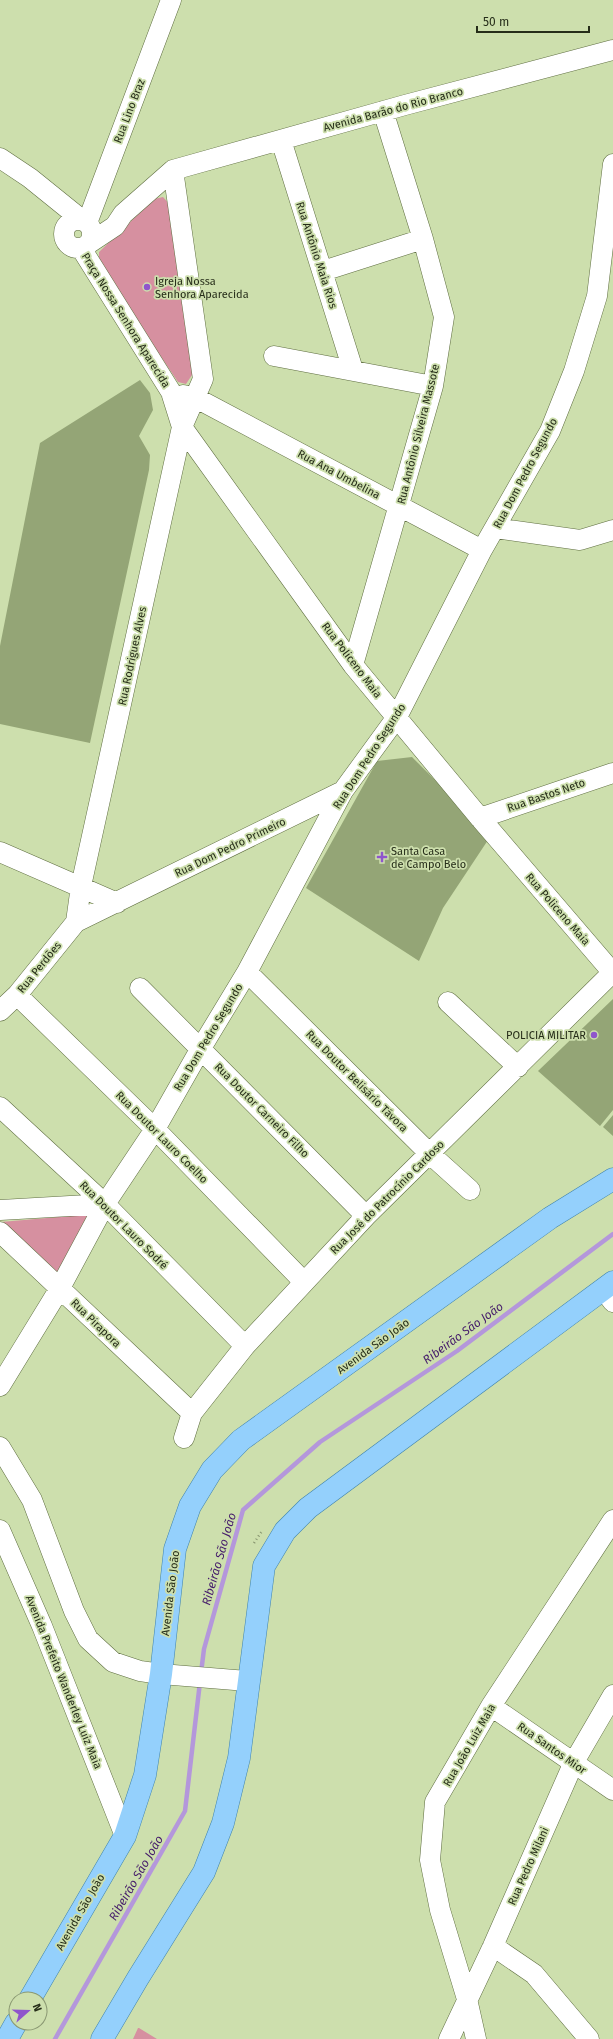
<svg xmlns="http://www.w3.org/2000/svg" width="613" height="2039" font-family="'Fira Sans',sans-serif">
	<rect width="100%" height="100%" fill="#cddfad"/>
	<!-- green -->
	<path fill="#d690a0" d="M163 197 171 206 194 372 186 384 178 382 99 265V252L154 199Z
		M93 1214 58 1279 1 1222Z
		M138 2028H139L157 2039H133Z"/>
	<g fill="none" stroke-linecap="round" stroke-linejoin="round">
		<!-- stream -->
		<path stroke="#b497db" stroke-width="4.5" d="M201 1673 204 1649 243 1510 320 1442 457 1351 613 1234
			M55 2039 185 1811 200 1682"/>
	</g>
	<!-- building -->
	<path fill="#94a576" d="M140 380 150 393 153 410 139 436 150 455 149 470 90 743 0 724V646L40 443Z
		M412 757 446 791 488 840 443 908 419 961 306 888 377 761Z
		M613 999V1110L600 1126 538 1071Z
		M613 1115V1136L603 1127Z"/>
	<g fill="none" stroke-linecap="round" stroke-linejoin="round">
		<!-- minor casing -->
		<g stroke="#5f6e41" stroke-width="21">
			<path id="minor" d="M281 140 353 370
				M0 158 30 178 82 220
				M64 234a14 14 0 1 1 28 0a14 14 0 1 1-28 0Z
				M87 223 171 0
				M88 244 115 226 123 214 173 170 405 105 613 50
				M81 248 171 392 182 427 353 665 480 818 613 973
				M323 271 423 239
				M274 356 433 386
				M183 395 196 398 482 550
				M495 528 580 540 613 530
				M353 665 433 386 444 317 423 239 383 111
				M480 818 613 773
				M0 852 117 903
				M76 922 81 886 182 427 203 379 173 170
				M247 972 430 1154 470 1190
				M140 988 366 1216
				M17 995 155 1129 304 1282
				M448 1002 518 1067
				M0 1011 17 995 76 922 343 791
				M0 1107 105 1204 245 1346
				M0 1210 105 1204 155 1129 201 1048 247 972 343 791 397 717 482 550 550 431 574 371 597 296 613 164
				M0 1232 192 1413
				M604 1290 613 1302
				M0 1386 60 1288 105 1204
				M184 1438 192 1413 245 1346 366 1216 612 973
				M0 1447 32 1500 74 1611 88 1639 113 1662 140 1671 161 1674 247 1681
				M0 1530 42 1626 125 1836
				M491 1706 613 1790
				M493 1946 534 1974 589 2039
				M449 2039 493 1946 574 1762 613 1695
				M476 2039 467 1999 440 1910 430 1860 435 1802 491 1706 613 1520"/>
		</g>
		<!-- major casing -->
		<g stroke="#3f82ab" stroke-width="23">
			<path id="major" d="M30 1999 125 1836 145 1775 161 1674 175 1549 190 1506 212 1470 241 1440 550 1218 613 1179
				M7 2039 16 2023
				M102 2039 138 1978 204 1872 223 1823 239 1758 264 1566 285 1531 308 1508 613 1282"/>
		</g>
		<!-- path -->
		<path stroke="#85926d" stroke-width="2.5" stroke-dasharray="1 3" stroke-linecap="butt" d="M254 1543 262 1531"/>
		<!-- minor -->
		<use href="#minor" stroke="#fff" stroke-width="20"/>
		<!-- major -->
		<use href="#major" stroke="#94d0fc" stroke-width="22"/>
	</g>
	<!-- markers -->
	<g fill="#8f55cc" stroke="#cddfad" stroke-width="1.5">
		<circle cx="147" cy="287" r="4"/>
		<path d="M380 851h4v4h4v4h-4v4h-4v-4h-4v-4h4z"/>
		<circle cx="594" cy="1035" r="4"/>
	</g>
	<g text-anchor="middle" stroke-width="3.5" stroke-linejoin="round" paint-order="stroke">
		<!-- street labels -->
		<g font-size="11" fill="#262d19" stroke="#cddfad">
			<text transform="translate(393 109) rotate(-15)" y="4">Avenida Barão do Rio Branco</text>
			<text transform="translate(129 111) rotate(-69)" y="4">Rua Lino Braz</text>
			<text transform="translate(317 255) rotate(72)" y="4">Rua Antônio Maia Rios</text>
			<text transform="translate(126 320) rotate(58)" y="4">Praça Nossa Senhora Aparecida</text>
			<text transform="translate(418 434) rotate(-76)" y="4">Rua Antônio Silveira Massote</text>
			<text transform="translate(525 473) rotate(-62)" y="4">Rua Dom Pedro Segundo</text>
			<text transform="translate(339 474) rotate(28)" y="4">Rua Ana Umbelina</text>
			<text transform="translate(132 656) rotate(-78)" y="4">Rua Rodrigues Alves</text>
			<text transform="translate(352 660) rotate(53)" y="4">Rua Policeno Maia</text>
			<text transform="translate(369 756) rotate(-57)" y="4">Rua Dom Pedro Segundo</text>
			<text transform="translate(546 795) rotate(-19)" y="4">Rua Bastos Neto</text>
			<text transform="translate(230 847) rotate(-26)" y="4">Rua Dom Pedro Primeiro</text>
			<text transform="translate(558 909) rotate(49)" y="4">Rua Policeno Maia</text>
			<text transform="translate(39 967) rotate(-51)" y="4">Rua Perdões</text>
			<text transform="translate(208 1037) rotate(-59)" y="4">Rua Dom Pedro Segundo</text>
			<text transform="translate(357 1081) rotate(45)" y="4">Rua Doutor Belisário Távora</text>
			<text transform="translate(262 1110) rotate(45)" y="4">Rua Doutor Carneiro Filho</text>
			<text transform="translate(162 1137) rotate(45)" y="4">Rua Doutor Lauro Coelho</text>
			<text transform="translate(387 1197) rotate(-45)" y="4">Rua José do Patrocínio Cardoso</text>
			<text transform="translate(124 1225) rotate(45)" y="4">Rua Doutor Lauro Sodré</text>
			<text transform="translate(96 1323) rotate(44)" y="4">Rua Pirapora</text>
			<text transform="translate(373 1346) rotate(-36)" y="4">Avenida São João</text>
			<text transform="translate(170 1593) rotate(-83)" y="4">Avenida São João</text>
			<text transform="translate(64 1682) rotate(68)" y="4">Avenida Prefeito Wanderley Luiz Maia</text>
			<text transform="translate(469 1745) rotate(-60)" y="4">Rua João Luiz Maia</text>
			<text transform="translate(552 1748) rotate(35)" y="4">Rua Santos Mior</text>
			<text transform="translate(528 1866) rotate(-66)" y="4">Rua Pedro Milani</text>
			<text transform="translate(80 1912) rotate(-60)" y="4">Avenida São João</text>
		</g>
		<!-- poi labels -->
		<g font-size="11" fill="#262d19" stroke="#cddfad" text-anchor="start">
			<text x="155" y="285">Igreja Nossa<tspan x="155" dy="13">Senhora Aparecida</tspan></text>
			<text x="391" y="855">Santa Casa<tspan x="391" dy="13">de Campo Belo</tspan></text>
			<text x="586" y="1039" text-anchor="end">POLICIA MILITAR</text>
		</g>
		<!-- water labels -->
		<g font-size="12" font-style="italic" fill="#441b6a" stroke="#cddfad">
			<text transform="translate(463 1333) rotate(-36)" y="4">Ribeirão São João</text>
			<text transform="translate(219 1559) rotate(-74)" y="4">Ribeirão São João</text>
			<text transform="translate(136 1878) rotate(-60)" y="4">Ribeirão São João</text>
		</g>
	</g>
	<!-- north arrow -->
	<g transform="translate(28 2011) rotate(70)"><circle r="19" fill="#cddfad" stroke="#8a9872"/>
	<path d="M0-3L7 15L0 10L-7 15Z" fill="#8f55cc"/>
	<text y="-6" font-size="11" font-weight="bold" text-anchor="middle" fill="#262d19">N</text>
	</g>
	<!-- scale -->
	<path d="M477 26v6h112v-6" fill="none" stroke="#262d19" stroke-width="2"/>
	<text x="483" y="26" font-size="12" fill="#262d19" stroke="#cddfad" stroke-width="3" paint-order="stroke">50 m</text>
</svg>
